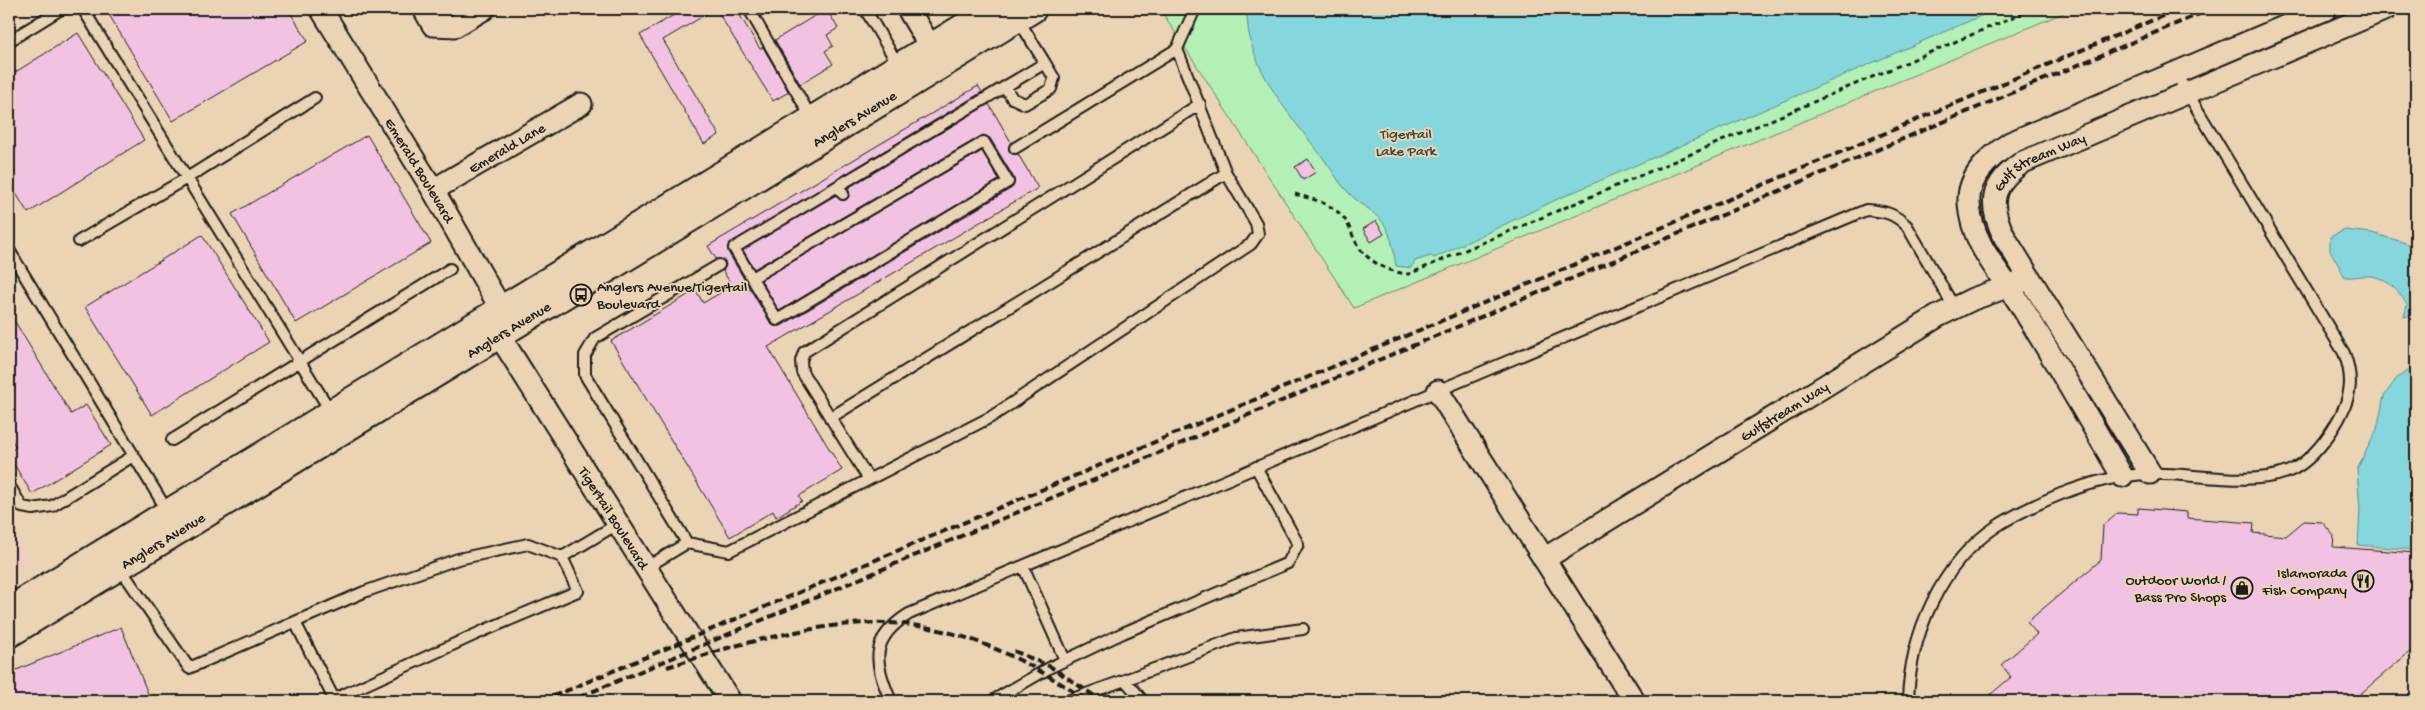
<svg xmlns="http://www.w3.org/2000/svg" width="2425" height="710" font-family="'Gochi Hand',sans-serif">
	<rect width="100%" height="100%" fill="#ead4b3"/>
	<filter id="ink" filterUnits="userSpaceOnUse"><feTurbulence type="fractalNoise" baseFrequency=".02" numOctaves="2"/><feDisplacementMap in="SourceGraphic" scale="10" xChannelSelector="R" yChannelSelector="G"/><feConvolveMatrix kernelMatrix="1 2 1 2 8 2 1 2 1" color-interpolation-filters="sRGB"/></filter>
	<g filter="url(#ink)">
		<!-- built -->
		<path fill="#eccfc1" d="M9 524 33 563 9 578Z"/>
		<!-- green -->
		<path fill="#b3f0b6" stroke="#688669" d="M1160 9H2073L1354 308Z"/>
		<!-- water -->
		<path fill="#86d7dd" stroke="#5c8c90" d="M1247 9H1997L1560 198 1434 258 1431 256 1415 261 1411 268 1396 266C1393 249 1392 230 1378 217 1368 207 1355 201 1346 190 1338 182 1333 171 1326 162 1293 118 1245 68 1247 9Z
			M2345 230 2372 233 2416 246V314L2404 317 2407 305C2400 292 2386 277 2370 276 2362 275 2353 278 2345 277L2330 250V237Z
			M2416 365V550L2358 545 2360 509 2357 470 2377 429 2384 396 2397 378Z"/>
		<!-- building -->
		<path fill="#f2c2e3" stroke="#1c1c1c" d="M115 9H288L308 41 173 121 108 13Z
			M684 9H715L663 40 719 135 704 144 640 35Z
			M716 9H736L760 49 763 47 788 91 787 93 773 101Z
			M826 9 838 28 827 35 833 46 825 51 833 64 800 84 775 40Z
			M78 33 144 140 28 213 9 182V76Z
			M978 86 982 92 728 245V252L771 324 774 326H781L1012 188 1014 185V178L990 138 983 135 754 269 743 250 836 195 840 200H846L850 194 848 188 989 104 1011 142 1009 145V151L1012 154H1018L1038 188 768 347 842 470 799 496 802 501 776 517 773 511 730 537 611 341 696 290 703 303 732 286 723 271 726 265 725 261 716 259 708 246Z
			M367 135 431 243 296 323 232 214Z
			M982 151 999 180 779 311 761 280Z
			M1308 159 1316 172 1303 180 1295 167Z
			M1376 221 1384 234 1371 242 1363 229Z
			M202 235 269 342 152 415 85 307Z
			M9 312 71 414 86 405 111 445 32 494 9 456V452L16 447 9 435Z
			M2138 508 2187 512V518L2254 523 2253 533 2286 536 2304 521 2322 522 2334 536 2333 547 2416 553V610L2413 649 2352 701H1983L2011 677 2001 665 2037 634 2027 622 2101 560 2103 525 2117 513 2138 514Z
			M121 627 151 701H9V673Z"/>
		<g fill="none" stroke-linecap="round" stroke-linejoin="round">
			<!-- service casing -->
			<g stroke="#1c1c1c" stroke-width="14">
				<path id="service" d="M83 9 331 412
					M749 9 812 119
					M865 9 899 66
					M9 41 61 9
					M1005 87 1012 98 1025 104 1051 89 1054 78 1045 63
					M1015 148 1177 49
					M843 194 838 186 1045 63 1018 19
					M79 241 187 178 315 98
					M9 250 168 512
					M752 278 984 142 1008 182 777 320 734 248 838 186
					M830 418 1226 173
					M172 440 450 269
					M868 478 802 372 801 361 804 352 1200 104
					M9 485 22 507 33 509 52 506 133 456
					M687 543 585 375V355L595 338 719 265
					M1023 566 1065 660
					M647 567 687 543 729 551 991 417 1251 244 1258 234 1256 223 1226 173 1177 49 1195 9
					M120 568 189 668 364 592 458 559 528 544 562 557 619 523
					M295 622 334 699 483 631 578 591 562 557
					M1125 680 1236 638 1303 629
					M891 701C874 663 869 639 909 614L1866 210C1884 211 1894 213 1907 226L1954 307
					M992 701 1051 667 1123 633 1288 563 1298 544 1256 467
					M1067 701 1125 680 1143 701
					M1908 701C1910 635 1940 564 1997 526 2017 513 2039 503 2061 494 2089 483 2118 475 2149 474 2189 472 2248 487 2287 472 2316 461 2349 413 2350 383 2350 372 2348 363 2344 353L2176 74"/>
			</g>
			<!-- minor casing -->
			<g stroke="#1c1c1c" stroke-width="25">
				<g id="minor">
					<path id="s1" d="M321 9 433 190 501 309 499 335 730 701"/>
					<path d="M424 9 433 25 455 26 484 9"/>
					<path d="M908 9 930 46"/>
					<path id="s2" d="M433 190 581 104"/>
					<path d="M1438 391 1634 701"/>
					<path id="s3" d="M2150 473 2005 238C1987 203 1991 184 2023 162L2386 9"/>
					<path d="M2122 476C2090 421 2058 366 2025 312 2004 276 1971 246 1969 203 1967 176 1991 156 2010 143L2326 9"/>
					<path id="s4" d="M1544 559 1938 316 1973 299 2021 282"/>
				</g>
			</g>
			<!-- tertiary casing -->
			<g stroke="#1c1c1c" stroke-width="30">
				<g id="tertiary">
					<path d="M9 610 993 9"/>
					<path id="s5" d="M9 634 1033 9"/>
				</g>
			</g>
			<!-- path -->
			<path stroke="#1c1c1c" stroke-width="3" stroke-dasharray="5 4" stroke-linecap="butt" d="M1295 194C1311 199 1328 202 1340 214 1349 222 1351 234 1357 244 1366 261 1390 273 1409 274L2032 9"/>
			<!-- service -->
			<use href="#service" stroke="#ead4b3" stroke-width="10"/>
			<!-- minor -->
			<use href="#minor" stroke="#ead4b3" stroke-width="21"/>
			<!-- tertiary -->
			<use href="#tertiary" stroke="#ead4b3" stroke-width="26"/>
			<!-- rail -->
			<path stroke="#1c1c1c" stroke-width="4" stroke-dasharray="8 4" stroke-linecap="butt" d="M1014 651 1051 667 1102 701
				M667 667C695 659 723 648 751 642 804 629 864 617 919 626 980 636 1037 666 1087 701
				M542 701 2179 9
				M570 701 2211 9"/>
		</g>
	</g>
	<!-- icons -->
	<defs>
		<g id="bus-ring" transform="scale(1.125)"><circle r="9.5" fill="#ead4b3" stroke="#1c1c1c" stroke-width="1.5"/><path d="M-5-6H5V4H4V6H2V4H-2V6H-4V4H-5ZM-3.5-4V0h7V-4ZM-3.5 1.2v1.5H-2V1.2ZM2 1.2v1.5H3.5V1.2Z" fill="#1c1c1c"/></g>
		<g id="restaurant-ring" transform="scale(1.125)"><circle r="9.5" fill="#ead4b3" stroke="#1c1c1c" stroke-width="1.5"/><path d="M-5-6h1v4h1v-4h1v4h1v-4h1v5L-1.5 .5V6h-2V.5L-5-1ZM5-6V6H3V1.5H1.5Q1.5-4 5-6Z" fill="#1c1c1c"/></g>
		<g id="shop-ring" transform="scale(1.125)"><circle r="9.5" fill="#ead4b3" stroke="#1c1c1c" stroke-width="1.5"/><path d="M-5-2.5h2.3a2.7 3.5 0 0 1 5.4 0H5L5.5 6h-11ZM-1.5-2.5h3a1.5 2.3 0 0 0-3 0Z" fill="#1c1c1c"/></g>
	</defs>
	<g fill-rule="evenodd">
		<use href="#bus-ring" x="581" y="295"/>
		<use href="#restaurant-ring" x="2363" y="581"/>
		<use href="#shop-ring" x="2242" y="588"/>
	</g>
	<g text-anchor="middle" stroke-width="4" stroke-linejoin="round" paint-order="stroke">
		<!-- street labels -->
		<g font-size="15" fill="#1c1c1c" stroke="#ead4b3">
			<text dy="5" stroke="none"><textPath href="#s5" startOffset="990">Anglers Avenue</textPath></text>
			<text dy="5" stroke="none"><textPath href="#s2" startOffset="85">Emerald Lane</textPath></text>
			<text dy="5" stroke="none"><textPath href="#s3" startOffset="379">Gulf Stream Way</textPath></text>
			<text dy="5" stroke="none"><textPath href="#s1" startOffset="189">Emerald Boulevard</textPath></text>
			<text dy="5" stroke="none"><textPath href="#s5" startOffset="585">Anglers Avenue</textPath></text>
			<text dy="5" stroke="none"><textPath href="#s4" startOffset="282">Gulfstream Way</textPath></text>
			<text dy="5" stroke="none"><textPath href="#s1" startOffset="592">Tigertail Boulevard</textPath></text>
			<text dy="5" stroke="none"><textPath href="#s5" startOffset="180">Anglers Avenue</textPath></text>
		</g>
		<!-- park labels -->
		<g font-size="15" fill="#3a463b" stroke="#ead4b3">
			<text x="1406" y="138">Tigertail<tspan x="1406" dy="17">Lake Park</tspan></text>
		</g>
		<!-- poi labels -->
		<g font-size="15" fill="#1c1c1c" stroke="#ead4b3" text-anchor="end">
			<text x="597" y="291" text-anchor="start">Anglers Avenue/Tigertail<tspan x="597" dy="17">Boulevard</tspan></text>
			<text x="2347" y="577">Islamorada<tspan x="2347" dy="17">Fish Company</tspan></text>
			<text x="2226" y="584">Outdoor World /<tspan x="2226" dy="17">Bass Pro Shops</tspan></text>
		</g>
	</g>
	<!-- margin -->
	<rect width="2425" height="710" fill="none" stroke="#ead4b3" stroke-width="30"/>
	<rect x="15" y="15" width="2395" height="680" fill="none" stroke="#1c1c1c" stroke-width="2" filter="url(#ink)"/>
</svg>
